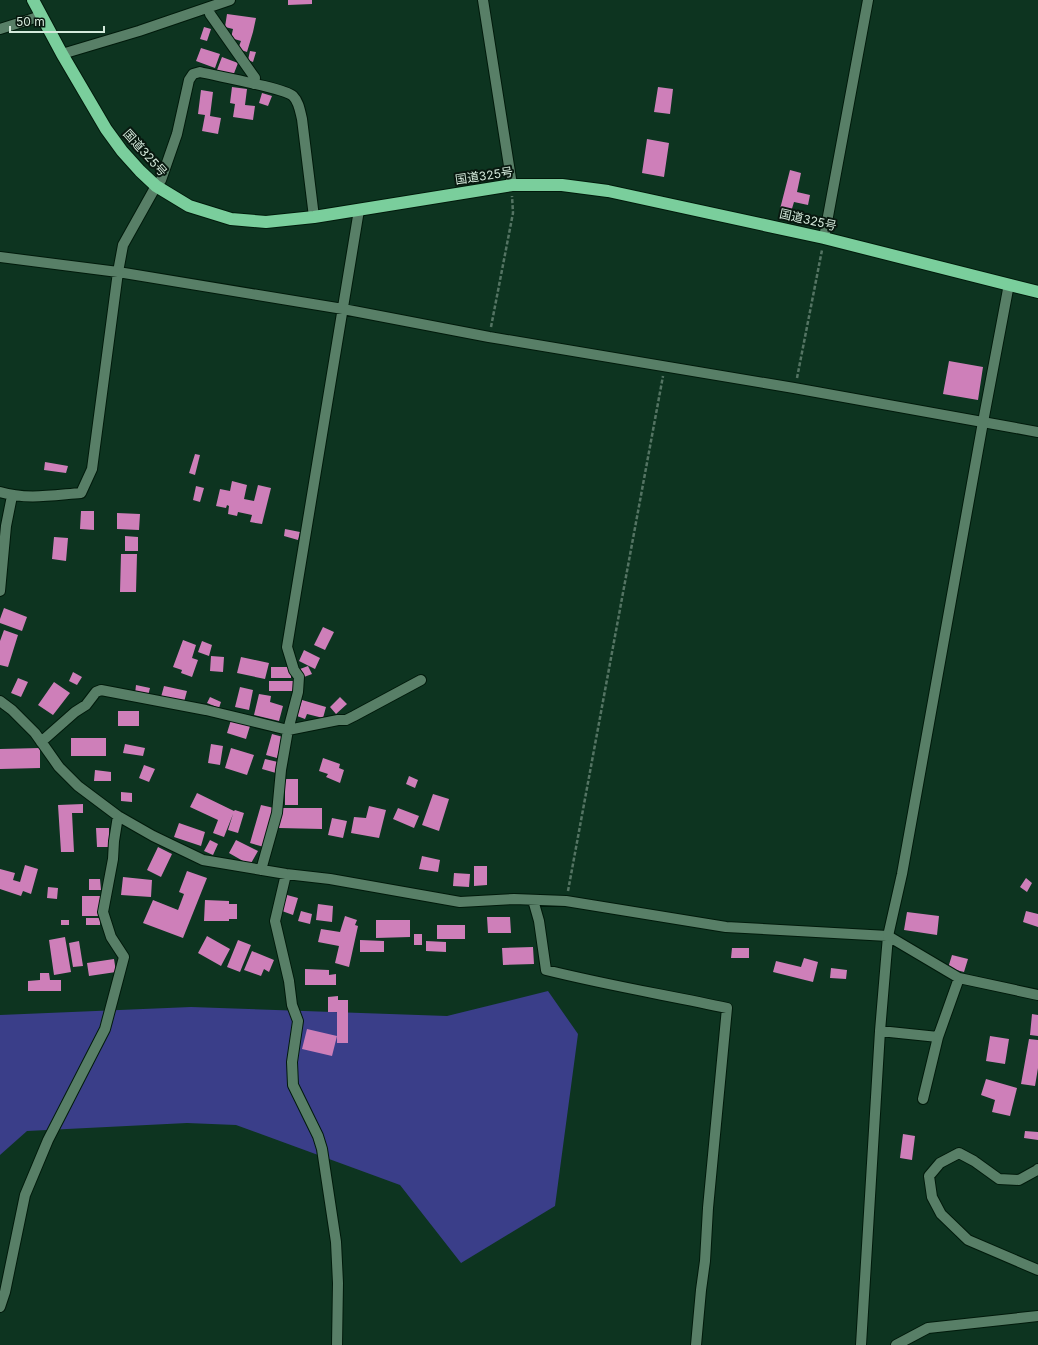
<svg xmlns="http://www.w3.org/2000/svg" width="1038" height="1345" font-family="Inter,'Noto Sans JP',sans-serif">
	<rect width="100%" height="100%" fill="#0d3420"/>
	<!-- green -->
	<path fill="#3a3e89" d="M548 991 578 1034 555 1206 461 1263 400 1185 236 1125 187 1123 27 1131 0 1155V1015L191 1007 447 1016Z"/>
	<!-- building -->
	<path fill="#ce7fb9" d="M288 0H312V4L288 5Z
		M227 14 256 18 253 32 247 52 238 49 241 41 231 38 233 29 225 27Z
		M204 27 211 29 207 41 200 39Z
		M201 48 220 54 215 68 196 61Z
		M250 51 256 52 253 62 248 60Z
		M222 57 238 63 233 76 217 70Z
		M232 87 247 89 245 105 255 106 253 120 233 117 235 104 230 103Z
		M658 87 673 89 670 114 654 112Z
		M201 90 213 92 210 116 221 118 218 134 202 131 205 115 198 114Z
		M262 93 272 96 268 106 259 103Z
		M647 139 669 143 664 177 642 173Z
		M790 170 801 173 797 192 810 195 808 205 794 202 791 212 780 209Z
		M949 361 983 367 978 400 943 394Z
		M195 454 200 455 195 475 189 473Z
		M45 462 68 466 66 473 44 470Z
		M232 481 247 485 244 499 254 501 258 485 271 488 262 524 250 522 252 515 238 512 237 516 228 514 229 506 227 505 226 508 216 506 220 489 230 491Z
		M196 486 204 488 200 502 193 500Z
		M81 511H94V530L80 529Z
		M117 513 140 514 139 530 117 529Z
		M285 529 300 532 298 540 284 536Z
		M125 536 138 537V551H125Z
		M54 537 68 538 66 561 52 559Z
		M121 554H137L136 592H120Z
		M4 608 27 617 22 631 0 623V619Z
		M323 627 334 632 325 650 314 645Z
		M4 630 18 635 8 667 0 665V641Z
		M183 640 196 645 192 658 198 660 192 677 181 673 182 670 173 667Z
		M202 641 212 645 209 656 198 652Z
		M304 650 320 658 315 669 299 661Z
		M211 656 224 657 223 672 210 671Z
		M241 657 269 663 265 679 237 673Z
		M308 666 312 674 304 677 300 669Z
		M271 667H291V678H271Z
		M73 672 82 677 77 685 69 681Z
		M18 678 28 682 21 697 11 693Z
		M269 681H294V691H269Z
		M54 682 70 693 53 715 38 705Z
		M136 685 150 688 148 696 135 694Z
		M164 686 187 691 184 702 161 697Z
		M240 687 253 690 249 710 235 707Z
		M259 694 271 696 270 702 283 706 279 721 254 715Z
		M210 697 221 702 219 708 207 703Z
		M340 697 347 704 336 714 330 707Z
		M302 700 326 707 323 718 307 714 305 719 297 716Z
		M118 711H139V726H118Z
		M231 720 250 726 246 739 227 733Z
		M272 734 283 737 277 758 266 755Z
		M71 738H106V756H71Z
		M125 744 145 748 143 756 123 753Z
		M211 744 223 746 220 765 208 763Z
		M40 748V768L0 769V749Z
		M231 748 254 755 247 775 225 768Z
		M323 758 340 764 339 768 344 770 340 783 326 777 328 774 319 771Z
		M265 759 278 762 276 773 262 769Z
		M144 765 155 769 149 782 139 778Z
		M95 770 111 772V781H94Z
		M409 776 418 780 415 788 406 784Z
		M285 779H298V805H285Z
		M121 792 132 793V802L121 801Z
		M197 793 234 811 235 810 244 813 238 833 228 830 233 814 224 837 213 833 218 820 190 807Z
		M433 794 449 799 439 831 422 825Z
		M83 804V813H72L74 852H61L58 805Z
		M261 805 274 808 264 847 250 843Z
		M369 806 386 810 379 838 351 833 354 817 366 818Z
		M279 808H322V829L279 828Z
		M398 808 419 816 414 828 393 819Z
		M332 818 347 821 343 838 328 835Z
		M179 823 205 832 201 846 174 837Z
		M96 828H109V847H97Z
		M210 840 218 844 213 855 204 851Z
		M236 840 258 851 250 865 229 853Z
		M158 847 172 854 161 877 147 870Z
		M422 856 440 860 438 872 419 869Z
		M25 865 38 869 31 894 23 891 21 896 0 889V869L15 873 13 880 20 882Z
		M474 866H487V885L474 886Z
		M187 871 207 878 183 938 143 923 153 900 178 910 184 894 179 892Z
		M454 873 470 874 469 887 453 886Z
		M123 877 152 880 151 897 121 895Z
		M1026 878 1032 883 1027 892 1020 887Z
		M89 879H100L101 890H89Z
		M48 887 58 888 57 899 47 898Z
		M287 895 298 898 293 915 282 911Z
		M82 896H100V916H82Z
		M205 900 229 901V904H237V919H229V921H204Z
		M318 904 333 906 332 922 316 920Z
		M301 911 312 914 310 924 298 921Z
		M1026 911 1038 914V927L1023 922Z
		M907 912 939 916 937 935 904 930Z
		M345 916 357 920 355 925 358 926 349 967 335 963 339 946 318 942 321 929 340 932Z
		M487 917H510L511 933H488Z
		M86 918H100V925H86Z
		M61 920H69V925H61Z
		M376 920H410V937L376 938Z
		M437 925H465V939H437Z
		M414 934H422V945H414Z
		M207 936 230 949 221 966 198 953Z
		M65 937 71 972 54 975 49 940Z
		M238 940 251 945 240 972 227 967Z
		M360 940 384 941V952H360Z
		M79 941 83 966 73 967 69 943Z
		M426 941 446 942V952L426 951Z
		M533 947 534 964 503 965 502 948Z
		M732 948H749V958H731Z
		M252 951 274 960 269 972 264 969 261 976 244 970Z
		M952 955 968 959 964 972 948 968Z
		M804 958 818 962 813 982 773 972 776 961 801 967Z
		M114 959 116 972 89 976 87 963Z
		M831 968 847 970 846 979 830 978Z
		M305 969 329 970V975L336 974V985H305Z
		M40 973H49L50 980H61V991H28V981L40 980Z
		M338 996V1000H348V1043H337V1012H328V997Z
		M1032 1014 1038 1015V1036L1030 1035Z
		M307 1029 337 1036 332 1056 302 1049Z
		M990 1036 1009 1039 1005 1064 986 1061Z
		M1029 1039 1038 1040V1068L1035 1086 1021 1084Z
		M986 1079 1017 1088 1010 1116 992 1112 995 1100 981 1095Z
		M1025 1131 1038 1132V1140L1024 1138Z
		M903 1134 915 1136 912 1160 900 1158Z"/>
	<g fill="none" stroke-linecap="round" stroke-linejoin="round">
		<!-- street casing -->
		<g stroke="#001a0b" stroke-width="12">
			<path id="street" d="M483 0 512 185
				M208 8 210 14 255 78 254 84
				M0 29 41 16
				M62 54 139 31 230 0
				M824 238 868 0
				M0 257 118 272 343 309 489 337 794 388 1038 432
				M0 492C26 500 54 495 81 493L92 469 118 272 123 245 156 186 161 180 177 134 189 80 193 74 200 72C216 76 284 88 293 96 299 102 300 111 302 119L314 217
				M0 591 6 526 12 496
				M0 701 12 710 35 733 59 767 78 786 118 816 153 836 203 860 286 874 330 879 460 902 514 899 566 901 726 927 888 936 959 978 1038 995
				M41 742 75 712 86 705 96 692 101 690 206 710 288 730 338 720H346L354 716 421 680
				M261 870 277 813 281 770 288 730 298 692 299 677 294 670 287 647 359 210
				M286 874 275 921 289 981 292 1005 298 1021 292 1062 293 1085 318 1136 322 1149 336 1242 338 1283 337 1345
				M533 900 539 921 546 970C606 985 666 995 727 1008L708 1208 705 1261 701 1290 696 1345
				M880 1031 938 1037 923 1099
				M938 1037 959 978
				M1038 1169 1037 1170 1019 1180 999 1179 974 1161 959 1153 940 1163 929 1176 932 1197 941 1214 968 1240 1038 1270
				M0 1307 5 1292 25 1195 48 1140 105 1029 124 957 111 937 103 912 113 859 114 841 118 816
				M861 1345 880 1031 888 936
				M896 1345 928 1328 1038 1316"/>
		</g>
		<!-- secondary casing -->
		<g stroke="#001a0b" stroke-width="12">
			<path id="secondary" d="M888 936 902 874 983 422 1009 284"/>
		</g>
		<!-- highway casing -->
		<g stroke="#001a0b" stroke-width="14">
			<path id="highway" d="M33 0 62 54 106 129 122 151 140 171 156 186 189 206 231 219 266 222 314 217 512 185H562L608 191 824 238 1038 292"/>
		</g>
		<!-- path -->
		<path stroke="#547463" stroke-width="2.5" stroke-dasharray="4 2" stroke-linecap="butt" d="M491 327 513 213 512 196
			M797 378 822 250
			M568 891 663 376"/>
		<!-- street -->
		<use href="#street" stroke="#587f67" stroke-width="10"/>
		<!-- secondary -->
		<use href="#secondary" stroke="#587f67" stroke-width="10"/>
		<!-- highway -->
		<use href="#highway" stroke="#7ace9c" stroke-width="12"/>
	</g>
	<g text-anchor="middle" stroke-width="4" stroke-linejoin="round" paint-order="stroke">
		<!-- street labels -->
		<g font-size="12" fill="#d4e9db" stroke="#08180f">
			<text transform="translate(145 153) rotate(48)" y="4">国道325号</text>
			<text transform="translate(484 176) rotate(-8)" y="4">国道325号</text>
			<text transform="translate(808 220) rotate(13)" y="4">国道325号</text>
		</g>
	</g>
	<!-- scale -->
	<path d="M10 26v6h94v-6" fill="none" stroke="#d4e9db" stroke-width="2"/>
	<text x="16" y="26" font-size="12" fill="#d4e9db" stroke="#08180f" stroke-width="3" paint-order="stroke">50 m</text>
</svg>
